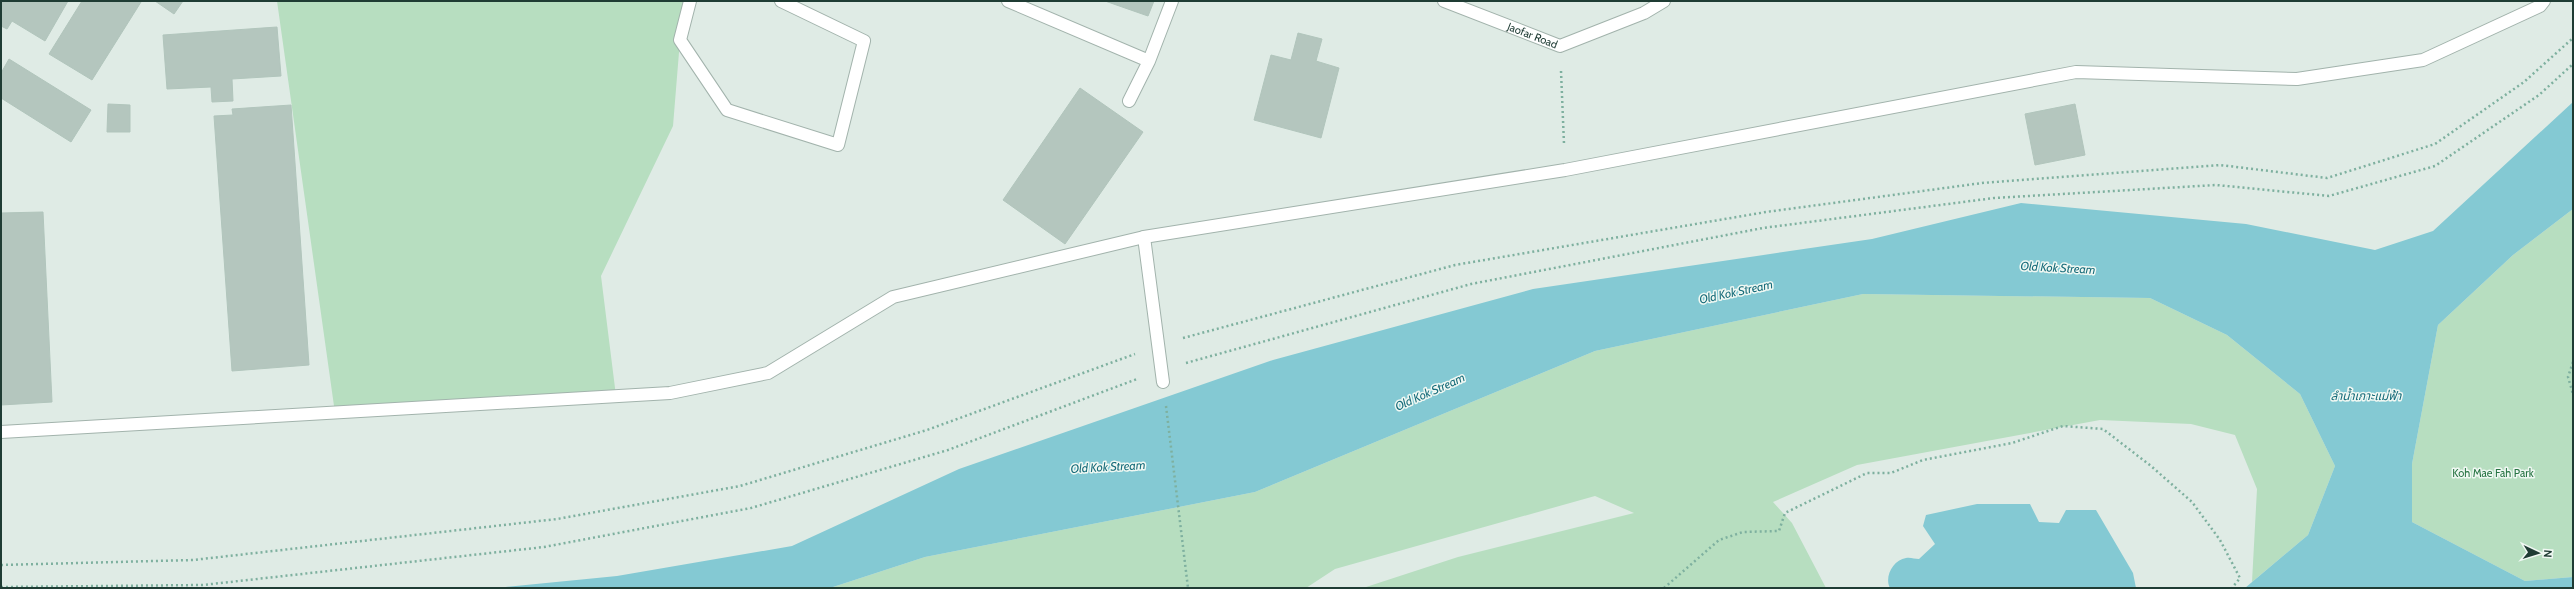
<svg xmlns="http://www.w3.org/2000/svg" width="2574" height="589" font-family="Cabin,'Noto Sans Thai',sans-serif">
	<rect width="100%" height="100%" fill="#dfebe5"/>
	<!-- green -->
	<path fill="#b7dec0" d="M277 1H688L680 40 673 126 601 276 616 396 335 413Z
		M2573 209V577L2525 581 2412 522V464L2438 325 2513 255Z
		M1863 294 2150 298 2227 335 2300 394 2335 466 2308 535 2252 582 2257 489 2235 435 2191 424 2100 420 1857 465 1773 502 1792 523 1826 588H1363L1458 557 1634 513 1595 496 1335 569 1306 588H830L925 557 1255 492 1595 351Z"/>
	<!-- water -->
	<path fill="#84c9d3" d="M2573 102V209L2513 255 2438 325 2412 464V522L2525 581 2573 577V588H2245L2308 535 2335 466 2300 394 2227 335 2150 298 1863 294 1595 351 1255 492 925 557 830 588H496L617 576 792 546 959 469 1273 360 1533 289 1872 239 2021 203 2246 224 2375 250 2433 231Z
		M1977 504H2030L2039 522 2059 523 2066 510H2096L2133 573 2136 588H1890C1884 577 1893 560 1906 558 1910 557 1915 559 1919 559L1935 544 1923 526 1926 515Z"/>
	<!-- building -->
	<path fill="#b4c6be" stroke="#b1c5bc" d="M1 1H68L45 41 12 21 7 29 1 26Z
		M82 1 141 2 92 80 49 54Z
		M155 1H183L174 14Z
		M1105 1H1154L1148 16Z
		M277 27 281 76 232 79 233 101 212 102 211 87 167 89 163 35Z
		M1298 33 1322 39 1316 61 1339 68 1321 138 1254 120 1271 55 1291 60Z
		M9 59 91 110 71 142 1 98V73Z
		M1080 88 1143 132 1065 244 1003 200Z
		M108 104 130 105V132H107Z
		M2075 104 2085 155 2035 165 2025 114Z
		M291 105 309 365 232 371 214 116 233 115 232 109Z
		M43 212 52 402 1 405V213Z"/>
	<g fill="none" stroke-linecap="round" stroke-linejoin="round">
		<!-- lane casing -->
		<g stroke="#a2b3ac" stroke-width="14">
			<path id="lane" d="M690 1 680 40 727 110 838 145 864 41 781 1
				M1008 1 1149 61
				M1129 101 1149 61 1172 1
				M1144 237 1163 382"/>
		</g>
		<!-- street casing -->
		<g stroke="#a2b3ac" stroke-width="14">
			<g id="street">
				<path id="s1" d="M1444 1 1560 46 1644 13 1664 1"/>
				<path d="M1 432 670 393 768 373 893 297 1144 237 1565 170 2076 72 2297 79 2423 60 2540 6 2544 1"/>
			</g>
		</g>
		<!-- path -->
		<path stroke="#7eb09f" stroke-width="2.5" stroke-dasharray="2 3" stroke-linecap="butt" d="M1561 71 1564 144
			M1183 338 1455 265 1766 212 1982 183 2220 165 2327 178 2435 144 2524 82 2573 38
			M2573 362 2568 377 2573 394
			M1186 363 1471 284 1763 228 1994 198 2216 185 2329 196 2435 166 2539 95 2573 64
			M1166 406 1188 588
			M1 565 193 560 557 519 740 486 927 430 1135 354
			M1 587 203 585 544 547 751 508 948 450 1137 379
			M1664 588 1719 540 1743 532 1779 531 1785 513 1867 473H1891L1923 460 2012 443 2063 426 2103 429 2151 466 2192 502 2220 540 2240 578 2232 588"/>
		<!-- lane -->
		<use href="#lane" stroke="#fff" stroke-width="12"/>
		<!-- street -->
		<use href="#street" stroke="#fff" stroke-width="12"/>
	</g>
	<g text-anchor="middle" stroke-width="3" stroke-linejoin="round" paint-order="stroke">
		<!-- street labels -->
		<g font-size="11" fill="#1f3c34" stroke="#f0f8f3">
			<text dy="4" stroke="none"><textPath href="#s1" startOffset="95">Jaofar Road</textPath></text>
		</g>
		<!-- park labels -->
		<g font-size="11" fill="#287444" stroke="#f0f8f3">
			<text x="2493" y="477">Koh Mae Fah Park</text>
		</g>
		<!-- water labels -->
		<g font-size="12" font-style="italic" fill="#176c7a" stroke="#f0f8f3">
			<text transform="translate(2058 268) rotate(3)" y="4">Old Kok Stream</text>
			<text transform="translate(1736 292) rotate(-12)" y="4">Old Kok Stream</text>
			<text transform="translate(1430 392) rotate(-24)" y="4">Old Kok Stream</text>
			<text x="2366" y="400">ลำน้ำเกาะแม่ฟ้า</text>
			<text transform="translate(1108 467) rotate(-3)" y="4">Old Kok Stream</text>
		</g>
	</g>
	<!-- border -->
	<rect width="2574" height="589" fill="none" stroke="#1f3c34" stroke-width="4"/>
	<!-- north arrow -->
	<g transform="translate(2538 553) rotate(94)" stroke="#f0f8f3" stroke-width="3" paint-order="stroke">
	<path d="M0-3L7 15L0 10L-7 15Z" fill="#1f3c34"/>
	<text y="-6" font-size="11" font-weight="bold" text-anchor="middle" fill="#1f3c34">N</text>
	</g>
</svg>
